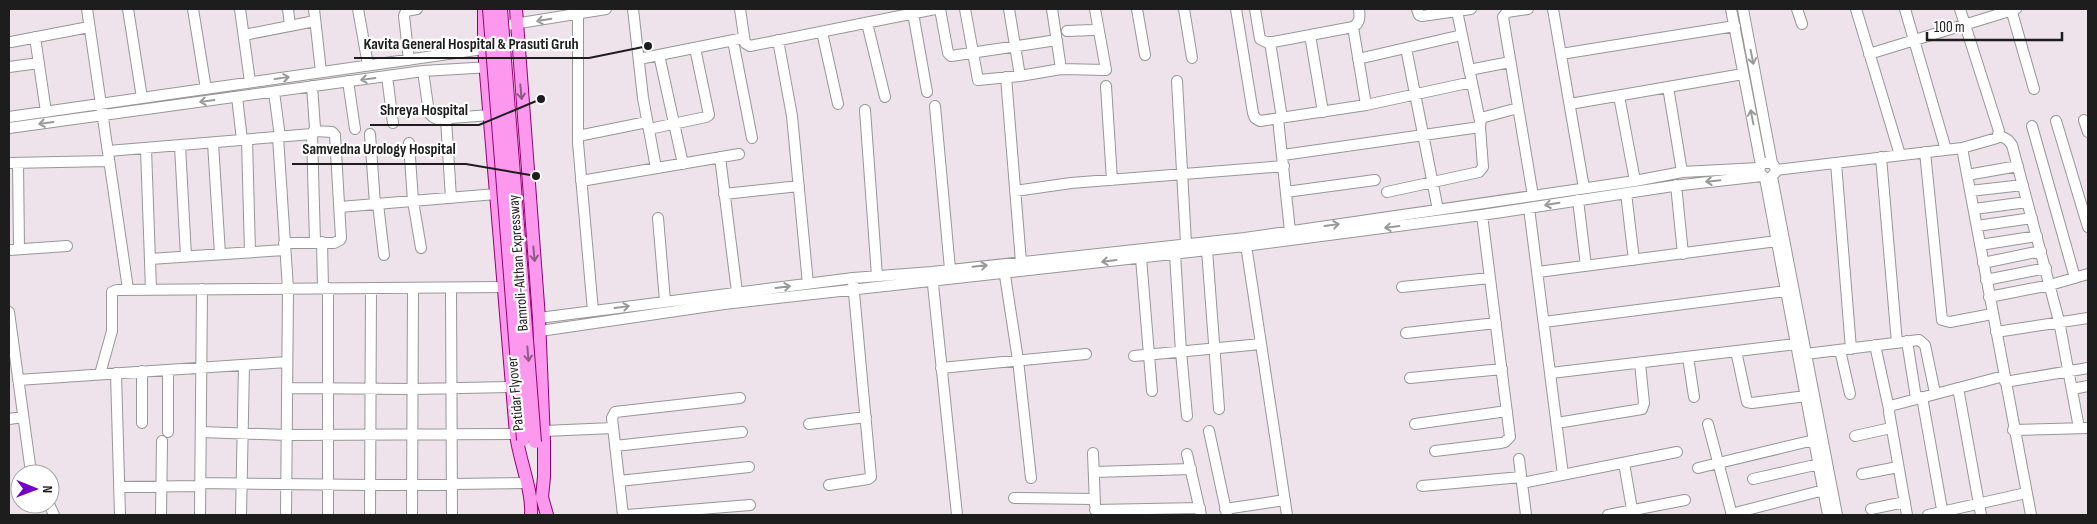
<svg xmlns="http://www.w3.org/2000/svg" width="2097" height="524" font-family="'Sofia Sans Condensed',sans-serif">
	<rect width="100%" height="100%" fill="#eee2eb"/>
	<g fill="none" stroke-linecap="round" stroke-linejoin="round">
		<!-- minor casing -->
		<g stroke="#979797" stroke-width="12">
			<path id="minor" d="M87 9 128 289
				M128 9 142 98
				M193 9 206 89
				M240 9 250 82
				M288 9 290 26
				M314 9 321 72
				M358 9 368 65
				M633 9 643 98 656 168
				M740 9 745 43 750 46 935 9
				M940 9 948 53 951 56 1057 40
				M965 9 978 80 1020 76 1061 69 1106 70 1095 9
				M1009 9 1020 76
				M1052 9 1061 69
				M1137 9 1145 55
				M1184 9 1192 58
				M1236 9 1253 113 1255 118 1260 121 1366 105 1472 82
				M1255 9 1260 39 1268 43 1353 27C1360 23 1360 17 1359 9
				M1417 9 1419 15 1422 16 1471 9
				M1528 9 1507 12 1503 17 1533 196
				M1553 9 1584 188
				M1731 9 1761 165
				M1743 9 1772 163
				M1797 9 1802 24
				M1856 9 1900 155
				M1905 9 1946 150
				M2011 9 2034 89
				M1457 11 1480 121
				M913 13 927 92
				M578 14V143L593 311
				M867 23 885 97
				M496 27 606 9
				M1353 27 1366 105
				M1067 31 1093 30 1098 27
				M822 32 838 104
				M244 35 315 21
				M1310 35 1323 112
				M35 37 46 112
				M778 40 792 116 808 284
				M733 41 752 138
				M11 42 89 27
				M1270 42 1282 118
				M1406 48 1438 210
				M1561 54 1735 26
				M1869 54 2016 9
				M659 55 683 164
				M639 59 744 38
				M1358 59 1462 35
				M409 60 404 16 406 11 417 9
				M9 67 39 63
				M1469 70 1510 62
				M423 71 429 113 433 117 437 119 490 115
				M387 76 393 123
				M1006 77 1021 262
				M348 81 355 129
				M1177 81 1186 243
				M1106 86 1112 180
				M1668 87 1682 172
				M274 92 280 137
				M1619 96 1635 181
				M237 97 242 140
				M1570 104 1743 74
				M935 106 950 269
				M865 110 877 276
				M9 117 518 44
				M446 119 451 198
				M1278 119 1290 231
				M2084 120 2088 132
				M2056 121 2088 227
				M2032 126 2075 278
				M9 128 423 71 491 67
				M649 129 706 117 709 115 695 48
				M312 134 315 242
				M370 134 375 204
				M1999 135 2008 140 2012 145 2059 321 2079 428
				M578 136 647 122
				M278 137 288 289 286 515
				M247 140 250 252
				M213 143 220 254
				M409 143 413 201 421 248
				M180 146 186 256
				M1962 148 2031 515
				M146 149 151 289
				M108 151 312 134 315 128 312 86
				M1925 152 1942 320 1950 322 1992 314
				M1283 155 1480 127
				M720 157 737 292
				M1881 157 1897 343
				M9 163 109 161
				M18 163 19 249
				M1836 163 1851 349
				M1776 170 1962 148 1997 138 1999 131 1960 9
				M1967 175 2018 166
				M1772 177 1837 515
				M1765 178H1770L1776 172 1775 167 1772 163H1763L1760 167 1759 172 1765 178 1828 515
				M581 181 739 154
				M1676 185 1683 254
				M1015 191 1071 183 1284 166
				M1970 191 2023 185
				M1286 192 1375 180
				M1387 192 1479 172 1483 167 1480 127 1481 118 1518 108
				M1626 193 1634 260
				M724 194 799 186
				M1578 200 1586 266
				M378 204 384 255
				M340 207 496 194
				M1529 208 1563 475
				M1974 209 2027 202
				M658 218 665 301
				M1977 226 2032 218
				M322 242 323 288
				M284 243H334L340 240 341 238 335 135 332 132 315 131
				M1246 245 1287 515
				M1980 245 2037 236
				M9 250 67 246
				M1207 250 1219 409
				M1175 254 1181 352 1187 416
				M1141 258 1152 391
				M150 259 284 250
				M1983 263 2041 251
				M1004 269 1018 360 1031 478
				M1538 272 1777 241
				M932 275 957 515
				M1986 280 2046 268
				M1402 287 1490 278
				M451 288 452 515
				M1989 297 2050 285 2088 274
				M9 312 30 465 34 474
				M539 318 853 278 932 272 1245 238 1635 181 1682 172 1759 168
				M1544 322 1786 291
				M540 331 724 304 1244 246 1482 215 1673 186 1762 176
				M1996 332 2088 318
				M1406 333 1496 323
				M1907 341 1916 398
				M1875 345 1889 409
				M1840 350 1850 394
				M1736 351 1747 402 1752 403 1806 396
				M1806 354 1919 340 1925 345 1935 393
				M1134 356 1261 344
				M1688 357 1694 397
				M941 368 1086 354
				M168 370V432
				M116 373 120 515
				M1551 373 1796 344
				M100 374 112 331V292L117 290 504 287
				M1410 378 1502 369
				M18 380 287 362
				M2005 382 2088 368
				M287 388 412 389 512 387
				M1958 388 1981 515
				M2072 389 2088 386
				M1922 397 1943 515
				M9 419 23 417
				M142 423V371
				M1557 423 1642 409 1644 403 1640 363
				M809 424 866 417
				M1415 424 1507 411
				M1708 424 1732 515
				M2013 430 2088 428
				M544 431 613 428
				M1209 431 1227 515
				M201 432 287 435 516 434
				M1855 436 1891 428
				M615 446 742 432
				M1435 451 1501 443 1505 442 1510 437 1482 215
				M1093 453 1095 505
				M1187 454 1201 515
				M1519 459 1526 515
				M1624 463 1633 515
				M1698 468 1814 440
				M1094 472 1191 469
				M1862 474 1898 467
				M1753 479 1819 464
				M619 481 749 467
				M200 483 370 485 526 483
				M1522 483 1677 452
				M829 485 868 479 871 477 853 282
				M1422 486 1521 477
				M119 487 200 486
				M1014 498 1094 499
				M49 504 54 515
				M1225 509 1285 500
				M1871 509 1905 502
				M1095 510 1200 508
				M1731 514 1824 490
				M161 515 162 441
				M200 515 202 289
				M241 515 244 365
				M328 515V288
				M370 515 371 288
				M412 515 413 288
				M623 515 612 418 615 412 740 398
				M627 515 750 505
				M1608 515 1685 500
				M1907 515 1889 412 1890 406 2004 376
				M1928 515 2026 493"/>
		</g>
		<!-- major casing -->
		<g stroke="#950071" stroke-width="14">
			<path id="major" d="M484 9V49L516 434C519 460 533 491 531 515
				M516 9 539 318 544 441V477L542 497 547 515"/>
		</g>
		<!-- minor -->
		<use href="#minor" stroke="#fff" stroke-width="10"/>
		<!-- major -->
		<use href="#major" stroke="#fc99ee" stroke-width="12"/>
		<!-- major-bridge casing -->
		<g stroke="#950071" stroke-width="14" stroke-linecap="butt">
			<path id="major-bridge" d="M489 9 523 440
				M501 9 535 442"/>
		</g>
		<!-- major-bridge -->
		<use href="#major-bridge" stroke="#fc99ee" stroke-width="12"/>
	</g>
	<!-- one-way arrows -->
	<defs><path id="oneway-shaft" d="M-6 0H5M1.5-3L5.5 0L1.5 3" fill="none" stroke-width="1.6" stroke-linecap="round" stroke-linejoin="round" transform="scale(1.25)"/></defs>
	<g stroke="#999">
		<use href="#oneway-shaft" transform="translate(544 20) rotate(170)"/>
		<use href="#oneway-shaft" transform="translate(1752 57) rotate(79)"/>
		<use href="#oneway-shaft" transform="translate(282 78) rotate(-8)"/>
		<use href="#oneway-shaft" transform="translate(368 79) rotate(172)"/>
		<use href="#oneway-shaft" transform="translate(207 101) rotate(172)"/>
		<use href="#oneway-shaft" transform="translate(1752 117) rotate(-101)"/>
		<use href="#oneway-shaft" transform="translate(46 123) rotate(172)"/>
		<use href="#oneway-shaft" transform="translate(1713 181) rotate(174)"/>
		<use href="#oneway-shaft" transform="translate(1552 204) rotate(171)"/>
		<use href="#oneway-shaft" transform="translate(1332 225) rotate(-8)"/>
		<use href="#oneway-shaft" transform="translate(1392 227) rotate(173)"/>
		<use href="#oneway-shaft" transform="translate(1109 261) rotate(173)"/>
		<use href="#oneway-shaft" transform="translate(980 266) rotate(-6)"/>
		<use href="#oneway-shaft" transform="translate(783 287) rotate(-7)"/>
		<use href="#oneway-shaft" transform="translate(622 307) rotate(-8)"/>
	</g>
	<g stroke="#8c5b86">
		<use href="#oneway-shaft" transform="translate(521 92) rotate(85)"/>
		<use href="#oneway-shaft" transform="translate(534 254) rotate(85)"/>
		<use href="#oneway-shaft" transform="translate(528 354) rotate(85)"/>
	</g>
	<g text-anchor="middle" stroke-width="4.5" stroke-linejoin="round" paint-order="stroke">
		<!-- street labels -->
		<g font-size="15" fill="#1d1d1d" stroke="#fff">
			<text transform="translate(518 263) rotate(-94)" y="5">Bamroli-Althan Expressway</text>
			<text transform="translate(515 394) rotate(-95)" y="5">Patidar Flyover</text>
		</g>
	</g>
	<!-- callouts -->
	<path fill="none" stroke="#1d1d1d" stroke-width="2" d="M648 46L589 58H354M541 99L479 125H370M536 176L466 164H292"/>
	<g fill="#1d1d1d" stroke="#fff" stroke-width="2">
		<circle cx="648" cy="46" r="5"/>
		<circle cx="541" cy="99" r="5"/>
		<circle cx="536" cy="176" r="5"/>
	</g>
	<g font-size="16" text-anchor="middle" font-weight="bold" fill="#1d1d1d" stroke="#fff" stroke-width="4.5" stroke-linejoin="round" paint-order="stroke">
		<text x="471" y="49">Kavita General Hospital &amp; Prasuti Gruh</text>
		<text x="424" y="115">Shreya Hospital</text>
		<text x="379" y="154">Samvedna Urology Hospital</text>
	</g>
	<!-- border -->
	<rect width="2097" height="524" fill="none" stroke="#1d1d1d" stroke-width="20"/>
	<!-- north arrow -->
	<g transform="translate(35 489) rotate(91)"><circle r="24" fill="#ffffff" stroke="#a5a5a5"/>
	<path d="M0-4L9 19L0 12L-9 19Z" fill="#7300c9"/>
	<text y="-8" font-size="14" font-weight="bold" text-anchor="middle" fill="#1d1d1d">N</text>
	</g>
	<!-- scale -->
	<path d="M1927 32v8h135v-8" fill="none" stroke="#1d1d1d" stroke-width="2.5"/>
	<text x="1934" y="32" font-size="15" fill="#1d1d1d" stroke="#ffffff" stroke-width="4" paint-order="stroke">100 m</text>
</svg>
